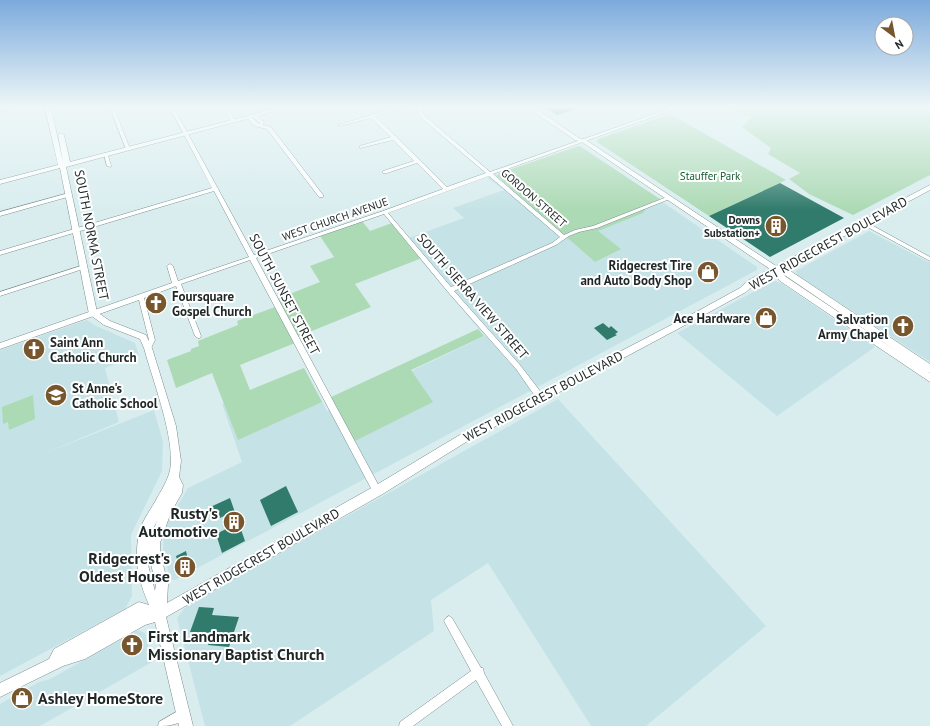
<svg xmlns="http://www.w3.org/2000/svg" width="930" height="726" font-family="'PT Sans',sans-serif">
	<rect width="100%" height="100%" fill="#d9edef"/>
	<!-- built -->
	<path fill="#c5e3e6" d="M577 146H581L757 267V270L175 580 170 579 163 549 164 529 188 488 242 462 222 404 304 368 327 411 485 336 403 240 464 218 453 208 504 190 487 178Z
		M869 231 930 263V362L797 275 796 271Z
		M774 281 781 283 875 347 777 416 677 333Z
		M87 320 94 325 135 343 139 355 105 368 119 422 43 454 154 410 163 442 162 471 131 535 132 596 125 609 0 676V350Z
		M558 399 766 626 646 726H591L488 563 431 600 434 631 290 726H205L177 618 188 604Z
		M138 630 145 633 152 662 40 726H0V704L39 682 50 679Z"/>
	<!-- green -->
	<path fill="#acdab4" d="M726 108H930V175L853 215 809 194 789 179 800 173 768 154 771 148 742 127 752 117Z
		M670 114 786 180 709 216 597 142 598 139Z
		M579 146 660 199 648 206 643 213 598 231 621 249 595 262 497 176 500 173Z
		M362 221 370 231 392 223 422 258 355 284 371 307 297 337 277 299 320 282 310 266 334 257 320 236Z
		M275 307 295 343 240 365 250 390 304 368 322 402 238 440 212 373 176 388 167 360 191 351V349L199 346 198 341 238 325 237 321Z
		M478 329 484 336 411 370 433 402 353 442 329 398Z
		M33 395 35 419 9 430 8 422 3 424 2 407Z"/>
	<!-- building -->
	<path fill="#307b6b" d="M546 108H576L577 109 557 115Z
		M780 183 844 218 770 257 709 216Z
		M603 323 609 328 611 326 618 332 615 334 617 335 607 340 594 328Z
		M286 486 298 512 271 526 260 500Z
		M230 498 245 541 222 553 216 534 232 526 228 514 220 518 217 510 210 514 208 508Z
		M186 551 191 572 182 577 176 556Z
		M199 607 214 608 212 615 239 617 229 647 208 645 213 633 190 632Z"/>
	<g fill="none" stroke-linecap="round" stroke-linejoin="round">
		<!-- street casing -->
		<g stroke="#7a8d8e" stroke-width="1">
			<path id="street" d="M13 108 0 111V109Z
				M110 108H114L130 149V150L126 149Z
				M170 108H174L254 255 383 211 443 189 417 163 387 173H383V171L414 161 393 140 360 148V146L391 137 371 118 340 126 338 125 395 108H402L375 116 447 187 486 173 420 117 416 108H420L424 115 490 172 671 108H678L493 174 564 235 575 230 593 226 667 197 669 196 672 198 597 228 579 232 569 236 556 245 454 291 520 365 543 395 544 397 543 399 540 400 537 399 516 369 448 292 384 214 256 258 380 488 381 491 380 494 377 495 374 494 250 260 181 284 201 336 200 338H198L195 336 176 286 144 298 155 340 150 350 148 351 145 348 149 340 139 300 0 349V343L172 283 167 266 168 265 170 264 173 266 178 281 249 257 214 191 0 255V251L212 188ZM489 176 560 237 552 243 451 287 388 213Z
				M226 108H232L228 110 236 121V122H232L224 110Z
				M253 115H257L264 122 263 125 271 127 323 195V197H319L267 129 254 126 247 117 251 116 259 124 260 123 253 117Z
				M104 154 108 155 111 166V167L107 166Z
				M69 193 71 194V196L0 216V212Z
				M864 221 930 257V261L862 224 861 223Z
				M84 265 87 267 86 268 0 296V292Z
				M449 616 452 618 481 668H483L484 673 513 726H502L476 680 413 726H399L400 722 471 671 444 621 446 618Z
				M183 708 187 709 188 713C183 725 169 726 158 726L159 722Z"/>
		</g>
		<!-- secondary casing -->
		<g stroke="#7a8d8e" stroke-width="1">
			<path id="secondary" d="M45 108H51L63 162 58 135 61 133 64 135 70 162 278 108H288L66 167 97 312 110 321 146 335 152 348 176 426 181 461 179 477 183 485 182 493 171 512 160 543V553L168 584 167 603 373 487 458 436 698 311 740 288 749 280 770 269 582 142 575 140 528 108H535L579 138 586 140 776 266 930 185V190L783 269 792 272 930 364V373L928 372 930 373V382L780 281 774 273 755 284 746 292 704 315 466 442 381 495 166 617 193 726H179L155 622 145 625 85 659 63 666 0 697V683L49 659 54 649 135 604 139 602 149 605C138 579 133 558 140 530 143 519 152 508 157 498 164 486 171 475 171 461 171 427 153 381 144 348L140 339 104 325 89 314 60 168 0 184V180L58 165ZM784 275 786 276 898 352 786 277ZM157 521 151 537 152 531ZM148 553 156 584 155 591 148 565Z"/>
		</g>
		<!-- street -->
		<use href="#street" fill="#fff" fill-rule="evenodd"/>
		<!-- secondary -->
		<use href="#secondary" fill="#fff" fill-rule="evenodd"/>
	</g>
	<!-- sky -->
	<linearGradient id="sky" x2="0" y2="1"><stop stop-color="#7caadc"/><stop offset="0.51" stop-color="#eef7f8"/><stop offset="1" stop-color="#eef7f8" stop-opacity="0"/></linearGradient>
	<rect width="930" height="210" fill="url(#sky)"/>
	<!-- icons -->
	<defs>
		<g id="building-disc" transform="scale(1.15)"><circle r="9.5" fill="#77552d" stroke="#fff"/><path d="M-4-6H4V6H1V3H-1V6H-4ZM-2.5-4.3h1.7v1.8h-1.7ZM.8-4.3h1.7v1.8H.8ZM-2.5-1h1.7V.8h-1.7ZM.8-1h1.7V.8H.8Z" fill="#fff"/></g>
		<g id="shop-disc" transform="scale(1.15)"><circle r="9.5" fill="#77552d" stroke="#fff"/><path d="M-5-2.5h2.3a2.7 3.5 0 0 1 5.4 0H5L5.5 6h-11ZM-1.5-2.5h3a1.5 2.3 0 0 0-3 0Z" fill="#fff"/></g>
		<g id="church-disc" transform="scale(1.15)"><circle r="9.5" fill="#77552d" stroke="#fff"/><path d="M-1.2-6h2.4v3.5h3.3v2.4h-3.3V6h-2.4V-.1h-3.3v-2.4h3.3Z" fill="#fff"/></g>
		<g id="school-disc" transform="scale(1.15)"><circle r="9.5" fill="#77552d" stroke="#fff"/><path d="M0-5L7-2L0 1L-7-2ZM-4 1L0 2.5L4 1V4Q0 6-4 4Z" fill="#fff"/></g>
	</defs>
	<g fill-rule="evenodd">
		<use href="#building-disc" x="776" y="226"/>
		<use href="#shop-disc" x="708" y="272"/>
		<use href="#church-disc" x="156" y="303"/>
		<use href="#shop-disc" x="766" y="318"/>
		<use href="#church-disc" x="903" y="326"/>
		<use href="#church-disc" x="34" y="349"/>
		<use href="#school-disc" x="56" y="395"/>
		<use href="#building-disc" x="234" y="522"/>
		<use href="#building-disc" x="185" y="567"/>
		<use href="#church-disc" x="132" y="645"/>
		<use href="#shop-disc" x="22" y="698"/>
	</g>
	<g text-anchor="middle" stroke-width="4" stroke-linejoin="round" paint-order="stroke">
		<!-- far-park labels -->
		<g font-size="11" fill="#115e2c" stroke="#fff">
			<text x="710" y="180">Stauffer Park</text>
		</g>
		<!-- far-street labels -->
		<g font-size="11" fill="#1e2626" stroke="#fff">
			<text transform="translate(534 198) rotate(41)" y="4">GORDON STREET</text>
			<text transform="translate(335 219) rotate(-19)" y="4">WEST CHURCH AVENUE</text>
		</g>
		<!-- far-poi labels -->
		<g font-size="11" font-weight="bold" fill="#1e2626" stroke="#fff" text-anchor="end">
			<text x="760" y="224">Downs<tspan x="760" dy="13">Substation+</tspan></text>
		</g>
		<!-- street labels -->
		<g font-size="13" fill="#1e2626" stroke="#fff">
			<text transform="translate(92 235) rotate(79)" y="5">SOUTH NORMA STREET</text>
			<text transform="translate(828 243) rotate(-29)" y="5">WEST RIDGECREST BOULEVARD</text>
			<text transform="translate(285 294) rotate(62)" y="5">SOUTH SUNSET STREET</text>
			<text transform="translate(473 296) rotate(49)" y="5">SOUTH SIERRA VIEW STREET</text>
			<text transform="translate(543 396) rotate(-28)" y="5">WEST RIDGECREST BOULEVARD</text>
			<text transform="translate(261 556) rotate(-30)" y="5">WEST RIDGECREST BOULEVARD</text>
		</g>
		<!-- poi labels -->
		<g font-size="13" font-weight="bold" fill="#1e2626" stroke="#fff" text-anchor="end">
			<text x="692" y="270">Ridgecrest Tire<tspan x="692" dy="15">and Auto Body Shop</tspan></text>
			<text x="172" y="301" text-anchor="start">Foursquare<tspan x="172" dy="15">Gospel Church</tspan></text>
			<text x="750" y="323">Ace Hardware</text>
			<text x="888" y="324">Salvation<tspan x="888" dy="15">Army Chapel</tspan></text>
			<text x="50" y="347" text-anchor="start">Saint Ann<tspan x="50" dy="15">Catholic Church</tspan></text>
			<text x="72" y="393" text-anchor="start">St Anne's<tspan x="72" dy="15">Catholic School</tspan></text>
		</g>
		<!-- near-poi labels -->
		<g font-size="16" font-weight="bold" fill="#1e2626" stroke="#fff" text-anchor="end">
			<text x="218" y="519">Rusty's<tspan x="218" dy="18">Automotive</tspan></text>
			<text x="170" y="564">Ridgecrest's<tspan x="170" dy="18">Oldest House</tspan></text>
			<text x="148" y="642" text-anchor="start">First Landmark<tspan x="148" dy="18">Missionary Baptist Church</tspan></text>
			<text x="38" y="704" text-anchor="start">Ashley HomeStore</text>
		</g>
	</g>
	<!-- north arrow -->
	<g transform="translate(894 36) rotate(148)"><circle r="19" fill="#ffffff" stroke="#a5a8a8"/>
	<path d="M0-3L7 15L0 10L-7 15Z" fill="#77552d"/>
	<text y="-6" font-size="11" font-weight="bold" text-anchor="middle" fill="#1e2626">N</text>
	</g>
</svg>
